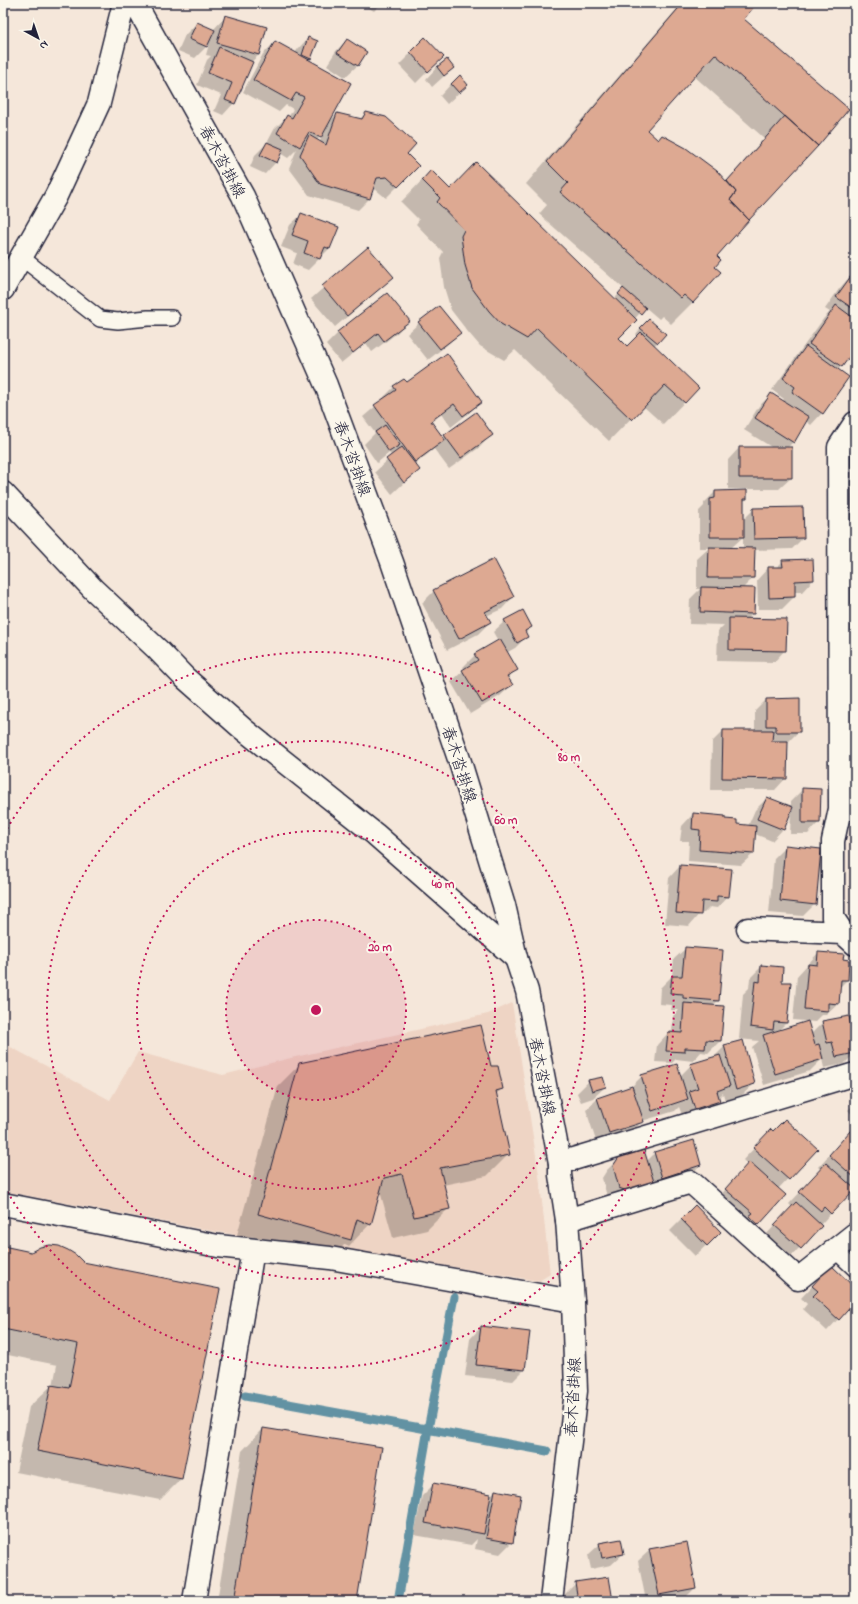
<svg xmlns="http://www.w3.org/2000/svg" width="858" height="1604" font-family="'Indie Flower','Klee One',sans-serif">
	<rect width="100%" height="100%" fill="#f5e7da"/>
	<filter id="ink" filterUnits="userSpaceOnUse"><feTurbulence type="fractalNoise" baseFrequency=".025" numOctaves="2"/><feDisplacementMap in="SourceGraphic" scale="8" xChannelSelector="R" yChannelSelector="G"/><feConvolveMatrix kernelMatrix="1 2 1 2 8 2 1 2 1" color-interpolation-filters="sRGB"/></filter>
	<g filter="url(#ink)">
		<!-- built -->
		<path fill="#eed4c4" d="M512 1003 539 1175 550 1274 539 1281 326 1246 217 1232 3 1191V1043L110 1100 138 1052 223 1075 291 1058 488 1014Z"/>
		<!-- shadow -->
		<path fill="#0003" fill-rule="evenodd" d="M360 3H382L374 11Z
			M682 3H756L742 19 847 109 716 256 714 267 693 302 671 324 662 316 659 319 645 307 618 338 626 347 638 336 636 334 643 325 665 334 654 346 698 388 663 424 643 406 609 441 515 350 504 360 480 346 468 332 451 310 444 287 440 258 443 252 416 224 419 220 401 202 431 171 450 190 614 299 624 289 539 214 547 205 526 184ZM694 76 764 138 726 182 657 141 645 130Z
			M225 17 259 55 251 62 234 103 223 115 214 111 221 95 197 85 207 60 211 56 206 55 209 44 195 58 178 51 185 35 197 23 213 30Z
			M308 38 310 58 308 60 329 122 337 114 360 119 366 113 418 166 386 198 375 189H372L369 199 358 210 309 195 289 168 297 149 288 158 280 153 276 162 265 174 250 167 255 155 267 143 275 128 287 117 288 118 293 109 286 105 279 112 243 92 263 54 275 42 295 54 297 50ZM297 53 305 56V58L297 55ZM322 135 320 142 317 141 318 139Z
			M425 39 431 68 416 83 399 65Z
			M347 40 366 52 357 66 345 77 327 65 336 51Z
			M437 67 453 68 432 87 426 79Z
			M451 84 467 85 447 104 440 96Z
			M302 214 337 228 329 249 308 270 293 264 297 253 281 247 290 225Z
			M368 248 381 288 335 327 311 299Z
			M855 271V347L838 370 822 413 811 425 806 421 793 442 787 448 791 478 779 489H728V460L739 448H773L744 430 759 406 771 395 782 402 784 399 772 390 824 318 830 312 825 309 839 289Z
			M387 294 408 321 397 333 372 352 366 343 341 363 326 345 338 333Z
			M419 323 460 333 448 344 428 360 407 334Z
			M406 383 481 402 469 413 451 427 442 414 431 422 442 438 476 414 491 435 480 447 449 469 434 449 414 465 418 470 392 494 375 472 392 456 389 453 377 463 364 444 375 433 363 417 383 400 382 399 394 387Z
			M715 492 746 499 743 502V520L754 509 803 538 792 549 754 550 753 578 742 589 753 613 747 620 785 650 774 662 717 661 718 631 724 625 689 624 690 599 700 589H697V559L709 548H699V511L704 506V503ZM743 537V549L731 548Z
			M812 560 813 580 802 592H794V597L782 609H758L757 580 768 568H776L783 561Z
			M434 591 513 597 502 609 486 616 490 622 478 634 447 650 422 603Z
			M505 621 531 627 525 633 527 636 515 648 506 653 516 670 508 678 512 685 500 696 470 714 451 682 465 669 463 667 475 655 498 641 493 632Z
			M766 700 799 731 787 743 786 778 775 790H711L712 742 723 731H755V711Z
			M803 789 819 822 808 834H790L791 810 783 829 772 841 755 834 753 854 741 865 688 861 689 841H680L682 826 693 814 724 819 736 825 748 826 755 810 767 798 791 807V801Z
			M785 847 815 904 803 916 769 913 774 858Z
			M680 866 728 896 717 908 710 907 704 913H700L689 926 665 924 669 878Z
			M686 948 718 1001 712 1006 723 1007 720 1041 708 1053 701 1052 693 1061 676 1059 672 1063 655 1062 657 1045 668 1033H672L673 1016 679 1010H671L672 1005 659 1004 660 988 672 976 674 959Z
			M818 953 842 960 847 980 839 988 838 1004 826 1015H822L815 1022 793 1020 797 976Z
			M762 966 781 983 786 1023 777 1032 811 1034 823 1022 855 1050V1053L844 1064 824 1068 822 1059 810 1071 764 1085 752 1047 759 1041 739 1039 743 994 749 988 750 978Z
			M725 1046 754 1084 742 1095 725 1101 723 1093 718 1098 719 1100 707 1112 684 1120 679 1107 675 1111 642 1121 631 1133 597 1144 586 1110 598 1098 630 1088 642 1076H680L691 1065 713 1058Z
			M300 1064 490 1067 502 1089 496 1094 509 1154 487 1176 443 1185 449 1208 427 1230 393 1238 381 1195H378L370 1224 349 1246 345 1244 329 1261 237 1235 278 1086Z
			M589 1081 605 1087 593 1098 581 1102 577 1093Z
			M855 1103V1118L848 1110Z
			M855 1130V1187L788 1260 764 1237 792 1207 789 1204 821 1170 818 1167 840 1143Z
			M773 1132 816 1149 778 1189 785 1195 746 1236 715 1201 748 1165 743 1160 760 1142Z
			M655 1153 700 1165 689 1177 608 1200 602 1178 607 1170 619 1158 646 1162Z
			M695 1206 720 1232 695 1256 670 1231Z
			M3 1247 31 1253 181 1479 160 1500 16 1472 29 1407 51 1386H53L57 1365 3 1354Z
			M820 1278 855 1289V1301L827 1331 803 1309 807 1304 801 1298Z
			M481 1327 524 1370 513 1381 465 1376 470 1339Z
			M263 1429 356 1601H217L242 1451Z
			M434 1484 489 1497 495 1491 512 1542 500 1554 475 1549 477 1539 471 1545 414 1535 422 1496Z
			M600 1544 623 1554 611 1565 591 1569 588 1555Z
			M650 1550 695 1588 683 1600 675 1601H646L638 1561Z
			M576 1583 612 1601H565L564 1595Z"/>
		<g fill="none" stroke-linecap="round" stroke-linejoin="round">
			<!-- stream -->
			<path stroke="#6292a3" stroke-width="9" d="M245 1396 547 1451
				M3 1568V1570
				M398 1601 428 1429 454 1297"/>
		</g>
		<!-- building -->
		<path fill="#dda992" stroke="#22223b" d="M683 3H757L744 19 849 109 818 146 715 54 647 130 658 140 662 135 686 148 717 171 736 192 730 200 749 220 717 256 721 260 715 267 721 272 693 303 684 295 681 298 560 192 568 183 547 162Z
			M225 15 267 27 259 55 217 43Z
			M197 22 215 30 207 47 189 39Z
			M308 37 318 41 311 59 302 55Z
			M425 37 444 57 428 72 410 52Z
			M347 39 367 52 358 66 337 53Z
			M275 41 351 83 321 138 309 132 300 147 277 133 287 115 292 118 304 97 296 93 291 101 253 80Z
			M219 47 253 62 235 104 225 100 232 83 208 73Z
			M447 59 454 68 444 76 437 67Z
			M460 75 468 85 459 93 451 84Z
			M366 112 386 117 416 144 407 154 419 166 398 187 387 177 377 178 370 199 320 184 300 155 309 135 326 145 337 113 362 119Z
			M785 116 818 146 749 220 730 200 736 192 727 181Z
			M267 142 283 149 277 163 260 155Z
			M476 162 637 320 619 338 627 346 641 332 699 388 685 403 665 385 632 420 537 328 527 339 501 324 489 311 472 288 465 265 461 236 464 230 437 202 440 198 422 180 431 170 450 189Z
			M301 213 339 227 330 249 325 247 320 259 304 253 308 241 292 235Z
			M368 247 394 277 347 316 322 286Z
			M851 276 855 279V310L836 297Z
			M623 288 646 308 641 314 618 294Z
			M387 293 410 321 384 341 378 333 353 353 337 332Z
			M836 305 855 319V349L842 367 809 344Z
			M439 306 461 333 440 349 418 322Z
			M649 319 666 334 658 343 640 328Z
			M806 346 849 377 823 414 792 392 795 387 783 378Z
			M447 353 482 402 463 416 454 404 431 421 445 440 415 462 374 405 396 390 393 386 404 379 407 382Z
			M771 393 809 417 794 443 755 418Z
			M476 412 493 435 461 458 444 435Z
			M385 425 400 445 389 452 375 432Z
			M402 447 420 470 404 483 386 459Z
			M739 447H792V478H739Z
			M747 490V499H744V537H710V499L715 498V491Z
			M803 507 804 538 754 539 753 508Z
			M709 547 755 548 754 578H708Z
			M494 559 514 597 485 612 491 622 459 639 433 590Z
			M813 559 814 580 795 581V597L769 598 768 567H783L782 560Z
			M701 587 755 588 754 614 700 612Z
			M523 610 532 627 525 631 528 637 517 643 504 620Z
			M729 618 787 619 786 651 729 650Z
			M500 639 518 670 507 676 513 685 482 703 462 670 478 660 474 654Z
			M800 698V732H776V726H766V699Z
			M723 730H773L772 741H788L787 779 722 778Z
			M802 788 821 789 820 823H802Z
			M767 797 793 807 784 830 757 819Z
			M693 813 725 816V819L737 820V824L756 826 754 854 699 850 700 830 692 829Z
			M785 845 821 849 816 905 780 901Z
			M680 865 732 869 729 897 717 896V902L702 901 701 915 676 913Z
			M685 947 723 950 719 1001 683 998V994L670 993 672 976H682Z
			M818 952 844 954 843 959 849 960 848 980H841L839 1004 828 1003V1011L804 1009 808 964 817 965Z
			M761 965 783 967 782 982H791L787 1023 774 1022 773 1030 750 1027 755 981 760 982Z
			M684 1003 724 1006 721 1041 706 1040 705 1049 685 1048V1052L666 1051 668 1032 682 1033Z
			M849 1016 855 1045V1053L836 1057 832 1042 827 1043 822 1021Z
			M808 1021 815 1045 819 1044 823 1059 775 1074 763 1035Z
			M481 1025 491 1066H498L503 1089 496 1091 510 1155 440 1168 450 1209 414 1217 402 1174 384 1178 371 1225 357 1219 351 1240 258 1214 299 1063Z
			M743 1040 755 1084 736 1090 724 1045Z
			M720 1055 730 1086 717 1091 720 1101 695 1109 689 1091 698 1088 690 1064Z
			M677 1064 688 1099 652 1111 641 1075Z
			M603 1077 606 1087 592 1091 588 1080Z
			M632 1086 644 1122 609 1133 597 1098Z
			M785 1119 818 1149 789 1180 753 1148 771 1129 773 1131Z
			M851 1130 855 1133V1178L829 1155Z
			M694 1140 701 1165 662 1178 654 1152Z
			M644 1150 655 1185 630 1192 619 1188 613 1166 619 1157Z
			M749 1162 786 1195 759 1225 749 1216 753 1213 725 1189Z
			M826 1163 855 1189 831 1214 824 1207 821 1211 799 1192Z
			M796 1202 822 1226 801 1249 774 1225Z
			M695 1205 721 1232 707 1246 681 1219Z
			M50 1245 59 1246 68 1250 76 1255 83 1262 220 1289 182 1479 37 1451 51 1385 69 1388 78 1344 3 1329V1246L31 1252 40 1247Z
			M831 1265 855 1288V1302L839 1320 813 1296 818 1291 812 1286Z
			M481 1326 530 1332 525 1370 476 1365Z
			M263 1428 382 1447 357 1601H234Z
			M433 1483 491 1494 484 1534 425 1523Z
			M495 1490 521 1495 513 1543 486 1538Z
			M621 1539 624 1554 602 1558 599 1543Z
			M687 1542 696 1588 659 1595 649 1549Z
			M609 1577 613 1601H578L575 1582Z"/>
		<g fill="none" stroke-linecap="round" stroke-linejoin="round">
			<!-- lane casing -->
			<g stroke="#22223b" stroke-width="18">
				<path id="lane" d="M22 258 100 319 118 321 148 318H172
					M835 1250 855 1269"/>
			</g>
			<!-- street casing -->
			<g stroke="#22223b" stroke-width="25">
				<path id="street" d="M3 289 56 196 99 103 124 3
					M855 423 839 447 840 809H855
					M3 493 93 589 157 649 184 677 243 729 375 834 516 958
					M840 809 833 841V918L843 933 855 944
					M748 929 843 933
					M560 1163 855 1074
					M3 1204 218 1246 330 1258 573 1301
					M567 1220 691 1182 798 1279 855 1234
					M194 1601 253 1250"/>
			</g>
			<!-- secondary casing -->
			<g stroke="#22223b" stroke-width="25">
				<path id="secondary" d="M135 3 243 196 326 385 392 562 460 762 504 905 516 958 527 991 560 1163V1175L567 1220 573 1301 576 1391 551 1601"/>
			</g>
			<!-- lane -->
			<use href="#lane" stroke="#fbf7ec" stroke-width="15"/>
			<!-- street -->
			<use href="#street" stroke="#fbf7ec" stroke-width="22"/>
			<!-- secondary -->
			<use href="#secondary" stroke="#fbf7ec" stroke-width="22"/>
		</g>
	</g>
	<!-- distance rings -->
	<circle cx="316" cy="1010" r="90" fill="#c2185b" fill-opacity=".12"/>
	<g fill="none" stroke="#c2185b" stroke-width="2" stroke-dasharray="2 4">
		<circle cx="316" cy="1010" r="90"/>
		<circle cx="316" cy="1010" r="179"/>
		<circle cx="316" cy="1010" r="269"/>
		<path d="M4 834A358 358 0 1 1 4 1186"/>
	</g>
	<g text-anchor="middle" stroke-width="4" stroke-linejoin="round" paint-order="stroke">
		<!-- street labels -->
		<g font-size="16" fill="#22223b" stroke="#fbf7ec">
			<text transform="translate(223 161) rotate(62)" y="6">春木沓掛線</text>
			<text transform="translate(353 458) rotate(70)" y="6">春木沓掛線</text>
			<text transform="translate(460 764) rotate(72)" y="6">春木沓掛線</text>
			<text transform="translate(543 1076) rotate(79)" y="6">春木沓掛線</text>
			<text transform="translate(572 1397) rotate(-87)" y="6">春木沓掛線</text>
		</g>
	</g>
	<circle cx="316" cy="1010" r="6" fill="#c2185b" stroke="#fbf7ec" stroke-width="2"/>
	<g font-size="12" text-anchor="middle" font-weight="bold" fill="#c2185b" stroke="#fbf7ec" stroke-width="4" stroke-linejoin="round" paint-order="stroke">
		<text x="569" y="761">80 m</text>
		<text x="506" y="824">60 m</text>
		<text x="443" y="888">40 m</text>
		<text x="380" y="951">20 m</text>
	</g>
	<!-- margin -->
	<rect width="858" height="1604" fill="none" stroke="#fbf7ec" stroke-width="16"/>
	<rect x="8" y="8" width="842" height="1588" fill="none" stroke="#22223b" stroke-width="1.5" filter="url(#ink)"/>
	<!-- north arrow -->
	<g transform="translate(38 38) rotate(140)" stroke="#fbf7ec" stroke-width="3" paint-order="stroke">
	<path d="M0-3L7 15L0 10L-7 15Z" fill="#22223b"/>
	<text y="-6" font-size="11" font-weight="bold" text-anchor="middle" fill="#22223b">N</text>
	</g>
</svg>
